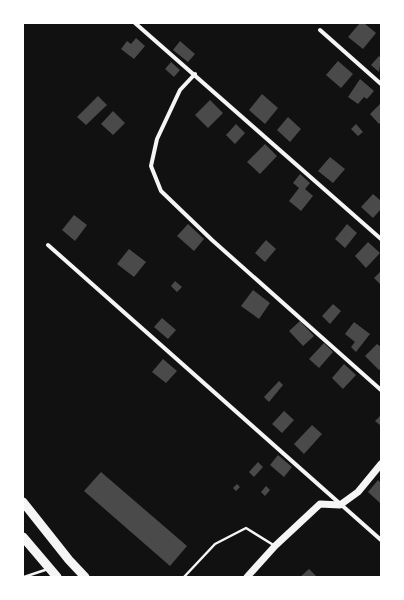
<svg xmlns="http://www.w3.org/2000/svg" width="404" height="600" font-family="Roboto,sans-serif">
	<rect width="100%" height="100%" fill="#111"/>
	<!-- building -->
	<path fill="#4a4a4a" d="M360 23H364L376 33 363 49 348 37Z
		M136 38 145 46 134 59 121 49 127 41 131 44Z
		M180 41 195 54 188 62 173 50Z
		M379 56 381 58 379 72 371 65Z
		M338 61 353 74 341 88 326 75Z
		M171 62 180 70 174 77 165 69Z
		M360 79 374 91 367 99 364 97 358 104 348 97Z
		M262 94 278 108 265 124 249 110Z
		M98 96 107 105 86 125 77 117Z
		M210 100 223 113 208 128 195 115Z
		M381 103V122L379 124 370 114Z
		M113 111 125 123 113 135 101 124Z
		M288 117 301 129 290 142 277 130Z
		M236 124 245 133 235 144 226 135Z
		M356 124 363 132 358 136 351 129Z
		M265 144 277 156 260 174 247 162Z
		M330 157 345 169 333 183 318 171Z
		M300 174 310 183 305 189 313 196 301 211 289 201 299 188 293 183Z
		M373 194 381 201V209L373 218 361 207Z
		M74 215 87 225 75 241 62 230Z
		M188 224 204 239 194 251 177 236Z
		M347 224 357 233 345 248 335 239Z
		M266 240 276 249 265 262 255 253Z
		M368 242 380 253 366 268 355 256Z
		M129 249 146 262 134 277 117 264Z
		M381 271V285L374 278Z
		M175 281 182 287 177 292 171 286Z
		M253 290 270 303 259 319 241 306Z
		M333 304 341 311 330 324 322 316Z
		M162 318 176 330 168 339 154 327Z
		M300 321 314 336 303 346 289 331Z
		M354 322 370 334 356 352 351 347 355 342 345 334Z
		M324 343 333 352 319 368 309 359Z
		M377 344 381 347V368L379 370 365 356Z
		M163 359 177 371 166 383 152 372Z
		M344 364 356 375 343 389 332 378Z
		M279 381 283 385 269 402 264 397Z
		M284 411 294 420 282 433 272 424Z
		M381 415V426L375 421Z
		M312 425 322 434 304 454 294 444Z
		M278 455 292 467 284 477 270 465Z
		M258 462 263 467 254 477 249 472Z
		M101 472 187 546 170 566 84 491Z
		M378 480 381 483 380 503 368 492Z
		M237 484 240 487 236 491 233 488Z
		M266 486 270 490 265 496 261 492Z
		M309 569 317 577H300Z"/>
	<g fill="none" stroke-linecap="round" stroke-linejoin="round">
		<!-- service -->
		<path stroke="#f5f5f5" stroke-width="2.5" d="M24 577 48 569
			M184 577 215 544 246 528 275 546"/>
		<!-- minor -->
		<path stroke="#f5f5f5" stroke-width="4" d="M135 23 381 239
			M320 30 381 84
			M195 74 180 90 157 139 151 166 161 191 212 240 381 390
			M48 245 381 540"/>
		<!-- tertiary -->
		<path stroke="#f5f5f5" stroke-width="7" d="M247 577 275 546 320 504 340 505 358 492 381 464"/>
		<!-- trunk -->
		<path stroke="#f5f5f5" stroke-width="9" d="M23 502 69 560 85 577
			M23 537 57 577"/>
	</g>
	<!-- border -->
	<rect width="404" height="600" fill="none" stroke="#ffffff" stroke-width="48"/>
</svg>
